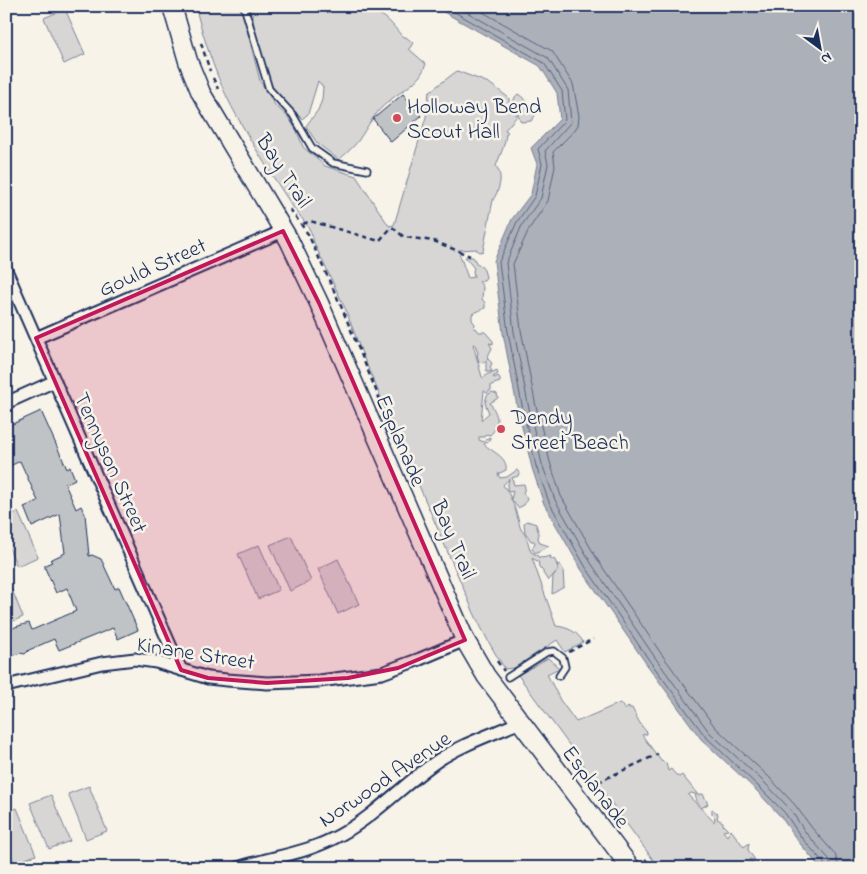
<svg xmlns="http://www.w3.org/2000/svg" width="867" height="874" font-family="'Indie Flower',sans-serif">
	<rect width="100%" height="100%" fill="#f7f3e8"/>
	<filter id="ink" filterUnits="userSpaceOnUse"><feTurbulence type="fractalNoise" baseFrequency=".02" numOctaves="2"/><feDisplacementMap in="SourceGraphic" scale="10" xChannelSelector="R" yChannelSelector="G"/><feConvolveMatrix kernelMatrix="1 2 1 2 8 2 1 2 1" color-interpolation-filters="sRGB"/></filter>
	<g filter="url(#ink)">
		<!-- green -->
		<path fill="#d7d6d4" stroke="#798299" d="M195 6H241L260 81 275 105 288 117 297 131 303 147 325 166 356 176 389 226 394 225 426 117 429 92 457 71 489 83 509 98V103L517 116 505 130 508 132 506 134C505 146 500 155 496 166 504 177 499 190 493 200L483 251 480 252 477 251V249L458 250 468 278 474 277 473 271 474 268 465 257H473L477 264H479L484 270 486 277 484 281H479L483 287 482 299 485 303V308L472 314V320L475 324 474 329 476 328 479 332H485L493 341V344L489 343 492 348 487 358 492 363 490 368 492 371 488 372 486 371V361L483 363 479 362 477 355 478 353 475 344H473L482 377 484 378 486 375 497 370 498 374 493 377 495 378 498 376 500 378V382L491 385V390L487 393 484 391 481 420 489 413 485 403 487 395 492 392 497 394 498 398 490 403C498 415 501 425 490 435L486 434 484 437H479V440L484 442 486 439 490 437 489 441 484 444C492 452 508 457 506 470L498 474 500 478 507 477 517 470 519 473 518 476 512 478 514 485 524 484 525 488 523 493 527 499 524 505 518 508 511 499 513 491 509 492 507 489 509 479 503 485C511 495 517 513 520 527 522 532 524 532 526 537 528 541 529 547 531 552L538 556 539 558 541 556 542 558 551 556 550 558 555 560 558 568 557 564H559L563 569 564 587 552 594 553 576 558 570 548 581 543 573V571L539 567 538 560 537 561 532 558 556 626C567 627 578 632 583 642L565 652 557 640 514 668 505 669C493 651 483 632 474 613L363 356 345 308 314 243C312 226 299 217 291 204 273 177 255 149 239 120 218 84 206 46 195 6Z
			M251 6H367L364 8 367 10 380 8 379 14C390 19 395 29 403 37H406L413 43 409 49 426 64C420 83 403 89 389 101 373 114 369 125 358 141 353 148 345 154 339 160L317 143 306 126 318 110 322 100 323 87 318 81 308 114 302 119C291 108 276 96 269 80L255 32Z
			M65 9 85 54 64 64 44 18Z
			M518 94C527 100 531 106 535 116L531 121 521 122 513 103 515 97Z
			M18 512 38 557 17 566 6 542V517Z
			M527 521 536 524 539 534 538 538 540 543 549 546 535 553 532 549 535 543 534 541H531L525 532 524 523Z
			M291 536 311 581 290 591 270 545Z
			M259 545 279 590 258 599 238 554Z
			M338 559 359 604 338 614 318 569Z
			M6 575 23 617 6 624Z
			M548 658 559 668 547 674 560 700 576 722 620 703 625 710 629 706V708H632C636 716 641 727 647 732V734L642 735 661 761 666 763 668 771 671 769 675 774 679 777 682 775 696 792 697 795 703 794 708 804 701 808 697 802 695 794 691 793 688 795 714 822 715 817 712 814V809L718 814 717 819 723 822V825L728 830 723 831 727 836 731 830 744 847 749 843 748 850 755 860 749 859 757 868H659L518 675Z
			M89 786 107 831 86 839 68 794Z
			M51 795 70 841 49 849 30 803Z
			M17 808 36 855 15 863 6 842V813Z"/>
		<!-- water -->
		<path fill="#acb0b9" stroke="#727c95" d="M433 6H861V868H823L818 865 797 840 781 817 756 790 701 739 645 662 581 569 544 504 532 468 517 406 503 333 494 261 512 219 531 194 537 164 531 148 560 119 557 93 540 66Z"/>
		<g fill="none" stroke-linecap="round" stroke-linejoin="round">
			<!-- shore -->
			<path stroke="#556382" stroke-width="1" d="M444 6 544 63 562 91 565 120 538 149 542 164 535 196 517 222 499 262 508 332 522 405 536 466 549 502 585 566 649 660 705 736 759 787 785 813 801 837 824 863 825 868
				M456 6 548 58 568 90 571 122 545 151 548 164 541 198 522 225 506 263 514 332 528 404 542 464 555 500 591 563 654 656 709 732 764 782 790 809 806 833 829 859 831 868
				M472 6 552 51 573 84 579 116 578 125 574 131 553 152 555 166 548 201 529 229 513 264 521 330 535 402 550 462 561 496 597 559 660 652 715 727 769 777 795 805 812 828 835 854 839 868"/>
		</g>
		<!-- building -->
		<path fill="#c0c3c5" stroke="#1b2f5e" d="M403 94 421 116 391 142 373 119Z
			M41 411 67 469 70 467 75 479 65 484 76 509 81 506 85 514 89 556 92 555 101 559 115 589 119 587 138 630 118 639 113 628 59 650 54 639 29 650 25 654 20 653 10 657 6 647V633L15 627 29 623 32 630 76 611 67 588 56 593 45 568V565L52 562 50 560 65 553 60 514 32 527 24 507 38 501 20 461 6 468V427Z"/>
		<g fill="none" stroke-linecap="round" stroke-linejoin="round">
			<!-- service casing -->
			<g stroke="#1b2f5e" stroke-width="9">
				<path id="service" d="M244 6 269 89 293 115 312 148 333 163 367 170
					M508 677 547 652 554 651 563 658 565 667 559 676"/>
			</g>
			<!-- minor casing -->
			<g stroke="#1b2f5e" stroke-width="15">
				<path id="minor" d="M6 270 181 670
					M36 338 283 231
					M6 403 55 381
					M6 686 102 663 135 659 156 662 208 678 227 680 267 683 319 681 382 673 420 659 465 640
					M238 868C274 856 306 854 340 835 376 815 404 784 437 761 462 744 493 734 520 722"/>
			</g>
			<!-- primary casing -->
			<g stroke="#1b2f5e" stroke-width="21">
				<path id="primary" d="M172 6 188 61 201 93 289 240 319 303 465 640 486 676 631 868"/>
			</g>
			<!-- path -->
			<path stroke="#1b2f5e" stroke-width="2.5" stroke-dasharray="5 4" stroke-linecap="butt" d="M201 43 210 71
				M213 78 218 89
				M290 209 308 234 341 306 390 424
				M303 224 310 221 379 241 392 227 404 237 434 241 470 256
				M569 652 593 639
				M497 661 504 671
				M590 786 658 754
				M645 859 652 868"/>
			<!-- service -->
			<use href="#service" stroke="#f7f3e8" stroke-width="5.5"/>
			<!-- minor -->
			<use href="#minor" stroke="#f7f3e8" stroke-width="11"/>
			<!-- primary -->
			<use href="#primary" stroke="#f7f3e8" stroke-width="18"/>
		</g>
	</g>
	<!-- marked area -->
	<path fill="#c2185b" fill-opacity="0.2" stroke="#c2185b" stroke-width="4" stroke-linejoin="round" d="M283 231 319 303 465 640 398 668 348 678 267 683 208 678 181 670 36 338Z"/>
	<!-- markers -->
	<g fill="#d1495b" stroke="#f7f3e8" stroke-width="2">
		<circle cx="397" cy="118" r="5"/>
		<circle cx="501" cy="429" r="5"/>
	</g>
	<g text-anchor="middle" stroke-width="5" stroke-linejoin="round" paint-order="stroke">
		<!-- poi labels -->
		<g font-size="22" fill="#1b2f5e" stroke="#f7f3e8" text-anchor="start">
			<text x="407" y="113">Holloway Bend<tspan x="407" dy="25">Scout Hall</tspan></text>
			<text x="511" y="424">Dendy<tspan x="511" dy="25">Street Beach</tspan></text>
		</g>
		<!-- street labels -->
		<g font-size="22" fill="#1b2f5e" stroke="#f7f3e8">
			<text transform="translate(285 170) rotate(57)" y="8">Bay Trail</text>
			<text transform="translate(152 266) rotate(-24)" y="8">Gould Street</text>
			<text transform="translate(402 440) rotate(67)" y="8">Esplanade</text>
			<text transform="translate(112 462) rotate(66)" y="8">Tennyson Street</text>
			<text transform="translate(455 539) rotate(67)" y="8">Bay Trail</text>
			<text transform="translate(196 652) rotate(9)" y="8">Kinane Street</text>
			<text transform="translate(384 778) rotate(-34)" y="8">Norwood Avenue</text>
			<text transform="translate(597 786) rotate(53)" y="8">Esplanade</text>
		</g>
	</g>
	<!-- margin -->
	<rect width="867" height="874" fill="none" stroke="#f7f3e8" stroke-width="25"/>
	<rect x="12" y="12" width="842" height="849" fill="none" stroke="#1b2f5e" stroke-width="2" filter="url(#ink)"/>
	<!-- north arrow -->
	<g transform="translate(820 48) rotate(148)" stroke="#f7f3e8" stroke-width="4" paint-order="stroke">
	<path d="M0-4L9 19L0 12L-9 19Z" fill="#1b2f5e"/>
	<text y="-8" font-size="14" font-weight="bold" text-anchor="middle" fill="#1b2f5e">N</text>
	</g>
</svg>
